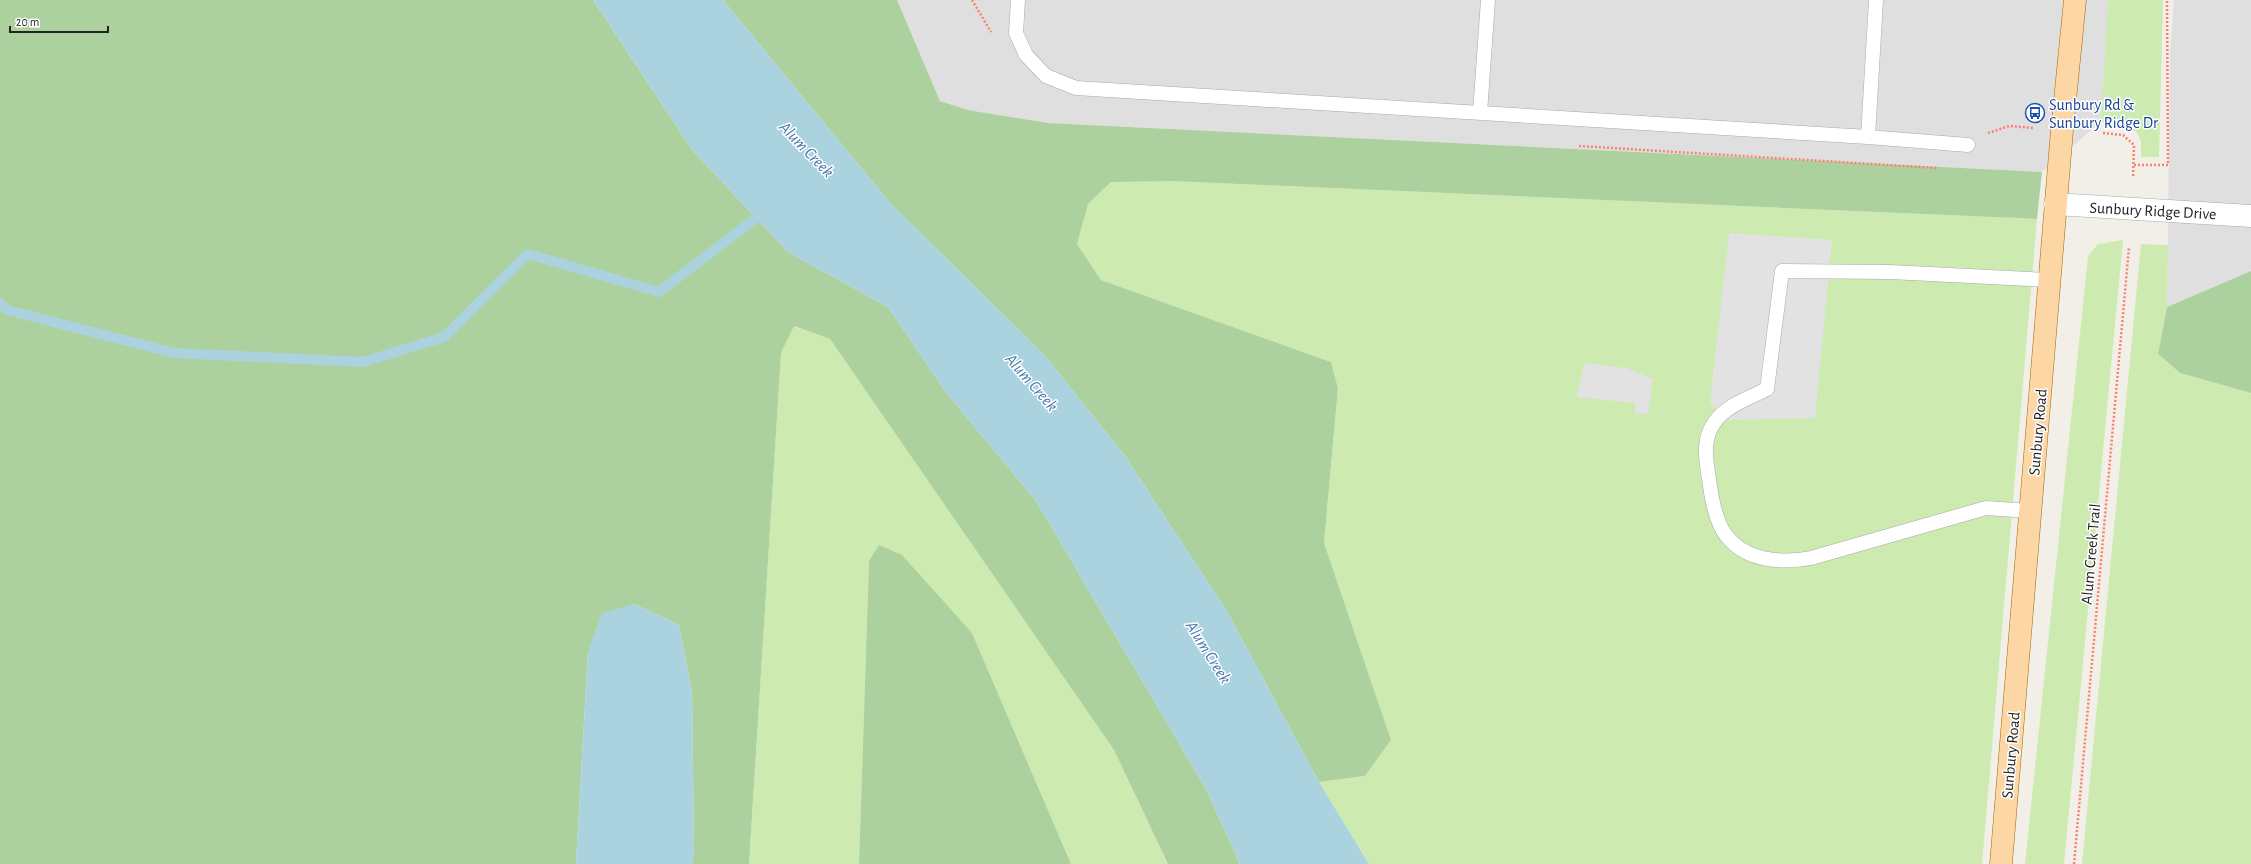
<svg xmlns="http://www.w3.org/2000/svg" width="2251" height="864" font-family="'Alegreya Sans',sans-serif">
	<rect width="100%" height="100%" fill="#f2efe9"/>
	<!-- residential -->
	<path fill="#e0dfdf" d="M897 0H2109L2101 122 2042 172 1048 123 968 110 940 101Z
		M2174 0H2251V271L2167 307 2170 53Z"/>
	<!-- grass -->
	<path fill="#cdebb0" d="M2108 0H2163L2159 157H2141V141L2136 131 2101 122Z
		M1112 181H1171L2037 219 1982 864H1369L1319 782 1365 776 1391 740 1324 543 1338 388 1331 362 1101 280 1077 244 1088 204Z
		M2123 240 2064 864H2025L2088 256 2098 244Z
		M2141 244 2168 245 2167 307 2158 354 2180 373 2251 393V864H2082Z
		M793 326 830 339 1114 750 1168 864H1071L972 633 869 561 859 864H749L781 353Z"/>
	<!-- forest -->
	<path fill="#add19e" d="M0 0H593L693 151 788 252 888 307 945 391 1036 501 1206 789 1240 864H1168L1114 750 830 339 794 326 781 353 749 864H692L694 849 692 692 679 625 634 604 588 651 576 864H0Z
		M723 0H897L940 101 968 110 1048 123 2042 172 2037 219 1171 181 1111 182 1088 204 1077 244 1101 280 1331 362 1338 388 1324 543 1391 740 1365 776 1319 782 1226 610 1125 456 1045 356 890 203Z
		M2251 271V393L2180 373 2158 354 2167 307Z
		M879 545 902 555 972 633 1071 864H859L869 561Z"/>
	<!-- parking -->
	<path fill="#e2e2e2" d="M1729 233 1832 240 1815 418 1727 420 1710 402Z
		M1584 363 1626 368 1653 379 1648 414 1635 413V403L1577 397Z"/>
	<!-- water -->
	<path fill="#aad3df" d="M593 0H723L890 203 1045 356 1125 456 1226 610 1319 782 1369 864H1240L1206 789 1036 501 945 391 888 307 788 252 693 151Z
		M634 604 679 625 692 692 694 849 692 864H576L588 651 602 613Z"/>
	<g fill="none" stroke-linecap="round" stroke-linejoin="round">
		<!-- stream -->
		<path stroke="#aad3df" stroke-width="10" d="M0 303 7 310 174 353 363 362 444 337 528 254 659 292 756 218"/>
		<!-- lane casing -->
		<g stroke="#a9a9a9" stroke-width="15">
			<path id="lane" d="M1018 0 1016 33 1026 55 1046 76 1076 88 1868 137 1968 145
				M1480 113 1488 0
				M1868 137 1876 0
				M2030 511 1986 508 1811 558C1780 564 1740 561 1722 529 1714 514 1711 495 1709 479 1706 460 1702 440 1714 423 1726 405 1749 398 1767 389L1782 271 1890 272 2049 280"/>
		</g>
		<!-- street casing -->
		<g stroke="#a9a9a9" stroke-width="23">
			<path id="street" d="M2055 204 2251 216"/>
		</g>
		<!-- primary casing -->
		<g stroke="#a06b00" stroke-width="23">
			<path id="primary" d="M2001 864 2062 130 2075 0"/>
		</g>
		<!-- path -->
		<path stroke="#fa8072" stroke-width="2.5" stroke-dasharray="2 2" stroke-linecap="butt" d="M972 0 991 32
			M1988 133 2009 126 2034 128
			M2103 133 2123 135 2134 145 2133 178
			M1579 146 1937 168
			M2134 165H2168L2167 0
			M2074 864 2129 247"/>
		<!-- lane -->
		<use href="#lane" stroke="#fff" stroke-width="14"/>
		<!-- street -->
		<use href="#street" stroke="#fff" stroke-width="22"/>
		<!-- primary -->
		<use href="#primary" stroke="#fcd6a4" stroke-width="22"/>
	</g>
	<!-- icons -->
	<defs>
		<g id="bus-ring" transform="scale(1)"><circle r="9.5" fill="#fff" stroke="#1a4fb4" stroke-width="1.5"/><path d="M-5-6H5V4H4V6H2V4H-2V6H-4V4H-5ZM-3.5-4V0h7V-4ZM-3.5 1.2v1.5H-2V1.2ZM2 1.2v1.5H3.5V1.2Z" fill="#1a4fb4"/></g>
	</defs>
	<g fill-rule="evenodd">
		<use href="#bus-ring" x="2035" y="113"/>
	</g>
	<g text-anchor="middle" stroke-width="3" stroke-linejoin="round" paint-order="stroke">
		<!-- transit labels -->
		<g font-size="16" fill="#164399" stroke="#fff" text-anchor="start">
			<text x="2049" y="110">Sunbury Rd &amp;<tspan x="2049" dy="18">Sunbury Ridge Dr</tspan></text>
		</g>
		<!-- street labels -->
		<g font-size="16" fill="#222" stroke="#fff">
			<text transform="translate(2153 210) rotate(3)" y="6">Sunbury Ridge Drive</text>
			<text transform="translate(2037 432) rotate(-85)" y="6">Sunbury Road</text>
			<text transform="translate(2090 554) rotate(-85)" y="6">Alum Creek Trail</text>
			<text transform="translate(2010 755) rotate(-85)" y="6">Sunbury Road</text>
		</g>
		<!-- water labels -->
		<g font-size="17" font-style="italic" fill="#4a7aab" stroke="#fff">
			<text transform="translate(807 149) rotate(46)" y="6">Alum Creek</text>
			<text transform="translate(1032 382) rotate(49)" y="6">Alum Creek</text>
			<text transform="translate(1209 652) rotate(58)" y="6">Alum Creek</text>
		</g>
	</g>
	<!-- scale -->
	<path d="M10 26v6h98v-6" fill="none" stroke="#222222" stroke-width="2"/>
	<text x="16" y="26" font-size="12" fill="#222222" stroke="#ffffff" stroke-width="3" paint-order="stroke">20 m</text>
</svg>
